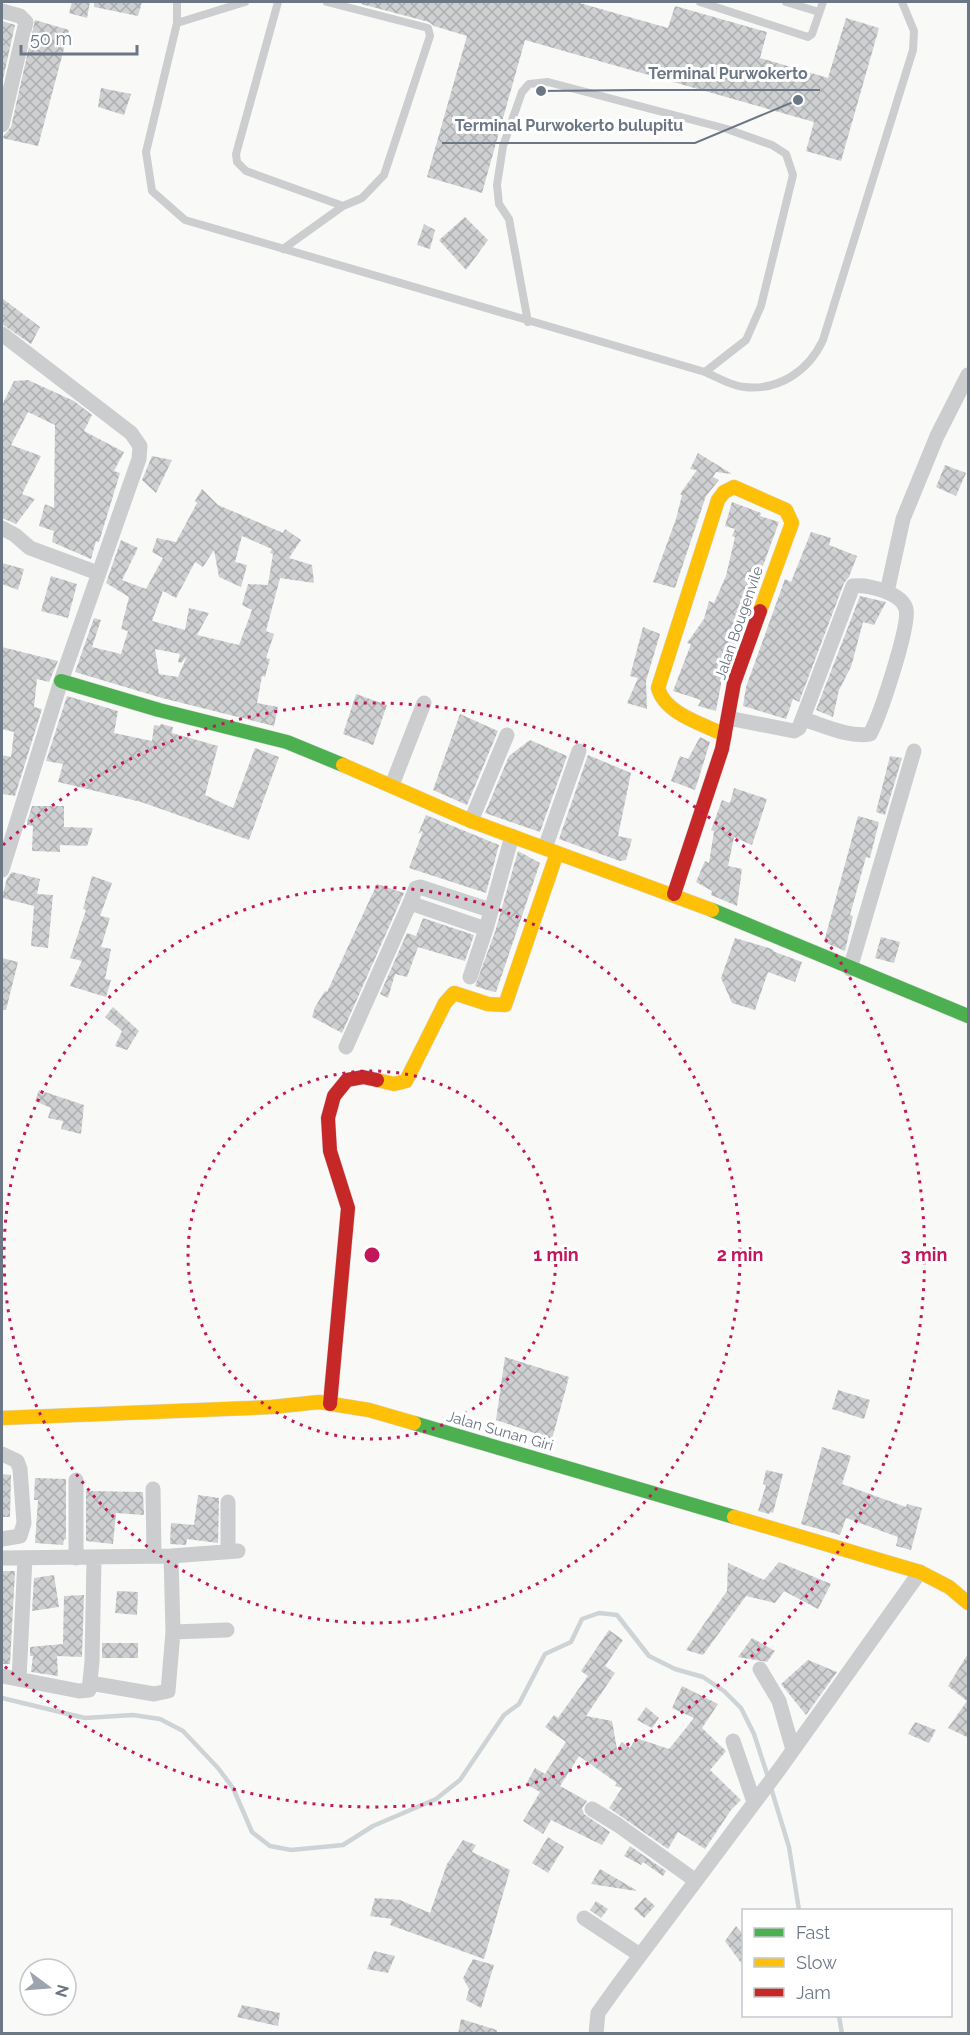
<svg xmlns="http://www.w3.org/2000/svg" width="970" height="2035" font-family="Raleway,sans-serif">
	<defs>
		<pattern id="building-cross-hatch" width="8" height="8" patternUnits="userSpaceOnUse" patternTransform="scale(1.5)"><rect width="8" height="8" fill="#cfd0d2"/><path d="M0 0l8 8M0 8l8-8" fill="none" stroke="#acaeb0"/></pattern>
	</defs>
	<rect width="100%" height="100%" fill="#f9f9f8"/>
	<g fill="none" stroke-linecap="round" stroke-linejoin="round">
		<!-- stream -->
		<path stroke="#ced3d6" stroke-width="4.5" d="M2 1698 85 1718 133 1715 160 1719 183 1731 218 1768 233 1788 252 1832 270 1846 291 1850 343 1845 373 1826 436 1799 460 1780 504 1715 519 1704 545 1654 571 1642 582 1619 599 1613 617 1615 649 1656 675 1669 703 1677 724 1691 741 1708 754 1734 769 1780
			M771 1788 789 1847 799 1910
			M839 2016 842 2034"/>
	</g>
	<!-- building -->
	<path fill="url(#building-cross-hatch)" fill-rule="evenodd" d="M72 2H90L87 18 69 13Z
		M94 2H142L138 16 94 7Z
		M361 2H576L668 28 675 6 767 32 760 58 828 78 846 18 879 28 841 161 806 151 814 122 525 40 482 193 427 177 467 36 434 26 429 22 361 4Z
		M35 20 69 30 38 146 2 138 11 127Z
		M2 21 15 25 2 84Z
		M101 88 131 94 124 115 98 107Z
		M465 217 488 240 466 270 439 240Z
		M424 224 435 230 430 249 417 245Z
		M2 298 40 327 31 344 2 324Z
		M28 380 74 401 92 415 84 431 124 452 114 471 120 473 99 542 96 541 91 559 52 542 54 531 39 526 45 504 54 508 55 425 28 412 11 445 41 456 22 494 35 499 16 524 2 518V405L14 381Z
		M698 453 732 474 716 472 713 477 719 480 706 496 675 588 653 582 676 519 682 495 680 494 697 470 690 469Z
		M152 456 172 460 156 493 142 480Z
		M945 465 966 473 956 496 936 487Z
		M202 489 218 505 283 533 285 529 301 540 289 558 312 565 314 583 280 578 266 631 274 634 266 658 270 659 265 677 262 676 257 703 278 707 274 726 162 698 75 672 94 618 101 620 92 647 121 654 128 631 121 629 129 597 106 583 121 540 138 548 122 580 146 589 163 558 152 552 157 538 176 542 197 503 195 501ZM242 536 272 549 270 553 273 554 268 585 248 584 242 605 252 610 239 645 197 635 209 613 189 608 185 630 152 621 163 591 176 598 195 562 203 567 214 550 219 577 241 587 247 565 235 562ZM155 649 180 654 178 662 181 663 187 656 178 677 159 674Z
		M732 502 761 513 760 516 779 522 748 607 741 616 744 617 722 679 716 711 698 706 701 700 673 691 691 644 687 643 704 619 709 601 714 603 726 576 735 537 732 536 735 529 725 526Z
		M811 532 831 538 829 545 857 556 849 577 844 583 799 702 793 699 786 719 743 706 746 687 785 579 791 582Z
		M2 563 24 569 18 590 2 584Z
		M51 576 77 584 68 618 41 611Z
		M860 596 886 602 874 625 863 622 851 667 839 690 833 717 816 710Z
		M643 627 660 634 646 681 647 709 627 703 638 678 630 676Z
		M2 647 58 661 49 682 37 679 34 707 42 709 15 796 2 794V755L11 757 14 732 2 729Z
		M356 694 387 705 373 745 343 734Z
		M67 696 118 711 114 733 152 741 154 725 160 726 161 724 173 727 172 733 218 746 205 795 233 808 255 748 279 757 249 840 141 802 58 782 63 764 46 761Z
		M460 714 498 731 467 805 433 790Z
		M700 737 710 742 695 790 671 781 680 756 688 759Z
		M530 740 567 756 540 832 485 813 509 756Z
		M588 755 631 773 618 836 632 839 626 860 620 861 559 839Z
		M890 756 902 758 885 815 876 812Z
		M734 788 767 799 752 845 734 837 728 866 742 869 737 906 711 895 712 891 696 882 705 861 709 863 714 831 711 830 722 800 730 803Z
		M32 806H64V827L93 828 87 846 60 845V852L32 851 33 826 27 825V822Z
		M426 815 499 845 486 893 409 868 423 831 418 834Z
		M858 816 879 822 870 858 866 857 850 915 853 916 845 951 824 942Z
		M518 851 540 863 496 992 490 991 475 986 495 932Z
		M12 872 40 879 37 894 53 895 48 948 31 946 34 906 2 898 7 878Z
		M92 876 112 883 100 916 110 918 101 947 111 949 105 979 111 980 106 997 70 986 82 961 70 958 86 910 83 909Z
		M377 884 404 893 342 1033 312 1017 315 1007 325 991 327 992Z
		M423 918 474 935 465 961 418 947 407 977 395 974 388 998 380 994 407 933 416 936Z
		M881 937 900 942 894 963 875 958Z
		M735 938 772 949 775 952 802 962 795 982 768 972 755 1010 732 1003 721 978Z
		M2 958 18 962 6 1010H2Z
		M113 1007 139 1031 127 1050 115 1046 122 1031 105 1017Z
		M39 1090 84 1105 81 1134 61 1129 63 1121 48 1118 51 1108 35 1101Z
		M505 1357 569 1377 552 1439 496 1420Z
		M838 1390 870 1400 864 1419 832 1409Z
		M822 1447 851 1456 842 1484 906 1507 907 1504 922 1508 911 1550 896 1546 898 1537 846 1518 840 1535 801 1524Z
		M766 1470 783 1474 773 1513 770 1512 769 1514 758 1511 766 1485 763 1484Z
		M2 1474 11 1475 10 1517H2Z
		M35 1478 66 1479V1540L64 1539 63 1545 35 1543 38 1500H34Z
		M86 1491 143 1492 144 1515 116 1513 113 1544 86 1541Z
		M198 1495 219 1498 218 1543 187 1539 186 1545 170 1544 171 1523 194 1525Z
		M779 1562 831 1584 818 1609 784 1591 775 1603 746 1596 703 1655 686 1650 727 1591 728 1563 764 1580Z
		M2 1571H15L10 1664H2Z
		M54 1575 59 1607 32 1611 34 1578Z
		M117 1591 138 1592 137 1615 115 1613Z
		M84 1595 82 1657 57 1656 58 1676 31 1672 33 1656H30V1647L63 1644 64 1596Z
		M609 1630 623 1640 605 1666 615 1673 586 1716 612 1721 617 1749 622 1742 630 1748 636 1738 669 1749 694 1718 672 1708 682 1686 718 1704 702 1728 726 1751 710 1770 741 1800 731 1810 705 1849 678 1832 668 1849 609 1808 622 1788 615 1786 617 1783 579 1756 560 1786 587 1801 582 1808 584 1814 610 1832 602 1845 551 1820 543 1834 523 1821 540 1792 526 1784 535 1768 545 1774 566 1742 545 1727 554 1715 558 1718 588 1676 581 1671Z
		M752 1638 775 1651 767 1662 738 1657Z
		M102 1643H138V1658H102Z
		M969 1652V1738L948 1728 967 1701 948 1686Z
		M808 1660 837 1672 806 1715 781 1684Z
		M646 1707 659 1718 652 1728 637 1720Z
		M915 1722 936 1730 929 1743 908 1734Z
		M548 1837 564 1847 548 1873 532 1863Z
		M463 1840 476 1845 472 1852 510 1870 484 1959 390 1925 392 1919 370 1916 375 1898 400 1900 430 1913 447 1864Z
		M630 1846 666 1871 663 1876 643 1862 641 1865 624 1856Z
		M600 1869 636 1890V1891L591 1884Z
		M645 1897 655 1906 644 1918 634 1909Z
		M596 1901 608 1909 601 1918 590 1910Z
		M736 1926 744 1935V1967L725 1941Z
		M374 1951 395 1956 388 1973 367 1969Z
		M473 1959 494 1965 481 2008 466 2000 469 1989 463 1978Z
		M242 2005 280 2013 278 2026 237 2017Z
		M461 2019 497 2030V2034H458Z"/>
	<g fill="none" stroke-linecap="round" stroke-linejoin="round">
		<!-- fast casing -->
		<g stroke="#d6d7d7" stroke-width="15">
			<path id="fast" d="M61 681 159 710 287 742 343 765
				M712 910 968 1016
				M414 1423 734 1517"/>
		</g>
		<!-- slow casing -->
		<g stroke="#d6d7d7" stroke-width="15">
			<path id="slow" d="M725 735C703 724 665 714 658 688L718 500 724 492 734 487 786 510 792 523 760 611
				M343 765 471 821 712 910
				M377 1080 394 1084 406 1081 445 1003 454 993 488 1004 505 1005 557 853
				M2 1418 272 1407 319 1402 369 1410 414 1423
				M734 1517 920 1572 949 1587 968 1603"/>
		</g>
		<!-- jam casing -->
		<g stroke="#d6d7d7" stroke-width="15">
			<path id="jam" d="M674 894 722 749 734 683 760 611
				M330 1404 348 1208 330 1151 328 1118 334 1096 347 1080 363 1077 377 1080"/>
		</g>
		<!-- lane -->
		<path stroke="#cccdce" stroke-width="8" d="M177 2V23L146 152 152 191 185 220 705 372C717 377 731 386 744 387 780 391 809 370 823 340L913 50 914 31 902 2
			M278 2 236 154 237 162 246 171 343 206
			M700 2 808 37 812 34 823 2
			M786 2 819 12
			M177 23 245 2
			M283 249 343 206 362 198 384 175 430 36 428 28 327 2
			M528 322 509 219 499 204 497 185 503 146 522 92 529 84 548 82 727 129 772 145 786 154 793 175 761 306 746 340 705 372"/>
		<!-- street -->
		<path stroke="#cccdce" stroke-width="15" d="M2 11 20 16 26 22 2 125
			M2 334 131 433 140 446 139 459 61 681 2 870
			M2 528 15 535 30 548 98 573
			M887 592 903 519 937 436 968 375
			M728 718 794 731 799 728 853 586C868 584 902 593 906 609 910 626 880 716 870 734 849 738 823 725 803 719
			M392 785 424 703
			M471 821 507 735
			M545 848 579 751
			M410 903 416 888 420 887 490 910
			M850 969 914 751
			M470 977 486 929
			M346 1047 410 903 486 929 512 836
			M2 1454 17 1461 20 1469 24 1523 20 1536 2 1539
			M76 1480V1558
			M153 1489 154 1556
			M228 1551V1502
			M2 1558 171 1556 238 1551
			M173 1632 227 1630
			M760 1669 779 1701 793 1750
			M2 1676 79 1691 89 1690 92 1662 94 1558
			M19 1679 25 1558
			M90 1683 154 1694 168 1691 173 1632 171 1556
			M733 1741 754 1802
			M592 1809 618 1825 696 1881
			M584 1918 640 1955
			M596 2034 598 2013 618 1985 781 1767 920 1572"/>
		<!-- fast -->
		<use href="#fast" stroke="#4caf50" stroke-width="14"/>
		<!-- slow -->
		<use href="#slow" stroke="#ffc107" stroke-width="14"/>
		<!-- jam -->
		<use href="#jam" stroke="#c62828" stroke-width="14"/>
	</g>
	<!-- distance rings -->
	<g fill="none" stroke="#c2185b" stroke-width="3" stroke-dasharray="3 6">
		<circle cx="372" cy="1255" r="184"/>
		<circle cx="372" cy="1255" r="368"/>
		<path d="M3 845A552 552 0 1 1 3 1665"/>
	</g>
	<g text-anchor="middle" stroke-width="6" stroke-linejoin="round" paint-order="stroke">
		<!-- street labels -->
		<g font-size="15" fill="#6c7785" stroke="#fff">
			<text transform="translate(739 623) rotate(-71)" y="5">Jalan Bougenvile</text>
			<text transform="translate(500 1431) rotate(16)" y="5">Jalan Sunan Giri</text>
		</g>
	</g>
	<circle cx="372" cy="1255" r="9" fill="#c2185b" stroke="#fff" stroke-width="3"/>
	<g font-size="18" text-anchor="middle" font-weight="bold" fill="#c2185b" stroke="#fff" stroke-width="6" stroke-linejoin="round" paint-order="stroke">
		<text x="556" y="1261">1 min</text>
		<text x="740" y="1261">2 min</text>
		<text x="924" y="1261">3 min</text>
	</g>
	<!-- callouts -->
	<path fill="none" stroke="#6c7785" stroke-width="2" d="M541 91L636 90H820M798 100L695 143H442"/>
	<g fill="#6c7785" stroke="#fff" stroke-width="2">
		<circle cx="541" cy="91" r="6"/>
		<circle cx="798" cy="100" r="6"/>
	</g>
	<g font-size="16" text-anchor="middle" font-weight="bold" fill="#6c7785" stroke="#fff" stroke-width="6" stroke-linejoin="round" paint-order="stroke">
		<text x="728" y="79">Terminal Purwokerto</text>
		<text x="569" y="131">Terminal Purwokerto bulupitu</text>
	</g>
	<!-- border -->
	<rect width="970" height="2035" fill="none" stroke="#6c7785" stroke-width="6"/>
	<!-- legend -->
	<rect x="742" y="1909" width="210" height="108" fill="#ffffff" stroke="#c4c9ce" stroke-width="1.5"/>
	<rect x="754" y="1928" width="30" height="9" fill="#4caf50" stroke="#c4c9ce" stroke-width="1.5"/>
	<text x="796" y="1939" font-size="18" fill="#6c7785">Fast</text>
	<rect x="754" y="1958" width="30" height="9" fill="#ffc107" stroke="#c4c9ce" stroke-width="1.5"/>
	<text x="796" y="1969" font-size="18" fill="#6c7785">Slow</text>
	<rect x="754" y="1988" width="30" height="9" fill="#c62828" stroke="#c4c9ce" stroke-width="1.5"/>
	<text x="796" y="1999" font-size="18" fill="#6c7785">Jam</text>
	<!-- north arrow -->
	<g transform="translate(48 1987) rotate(106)"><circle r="28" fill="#ffffff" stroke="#c4c9ce" stroke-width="1.5"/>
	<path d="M0-4.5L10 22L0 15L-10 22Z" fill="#9da4ad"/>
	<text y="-9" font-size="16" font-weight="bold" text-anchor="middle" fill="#6c7785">N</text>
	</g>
	<!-- scale -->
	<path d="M21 45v9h116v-9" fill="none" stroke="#6c7785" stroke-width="3"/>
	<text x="30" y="45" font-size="18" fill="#6c7785" stroke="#ffffff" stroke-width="4.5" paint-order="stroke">50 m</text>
</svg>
